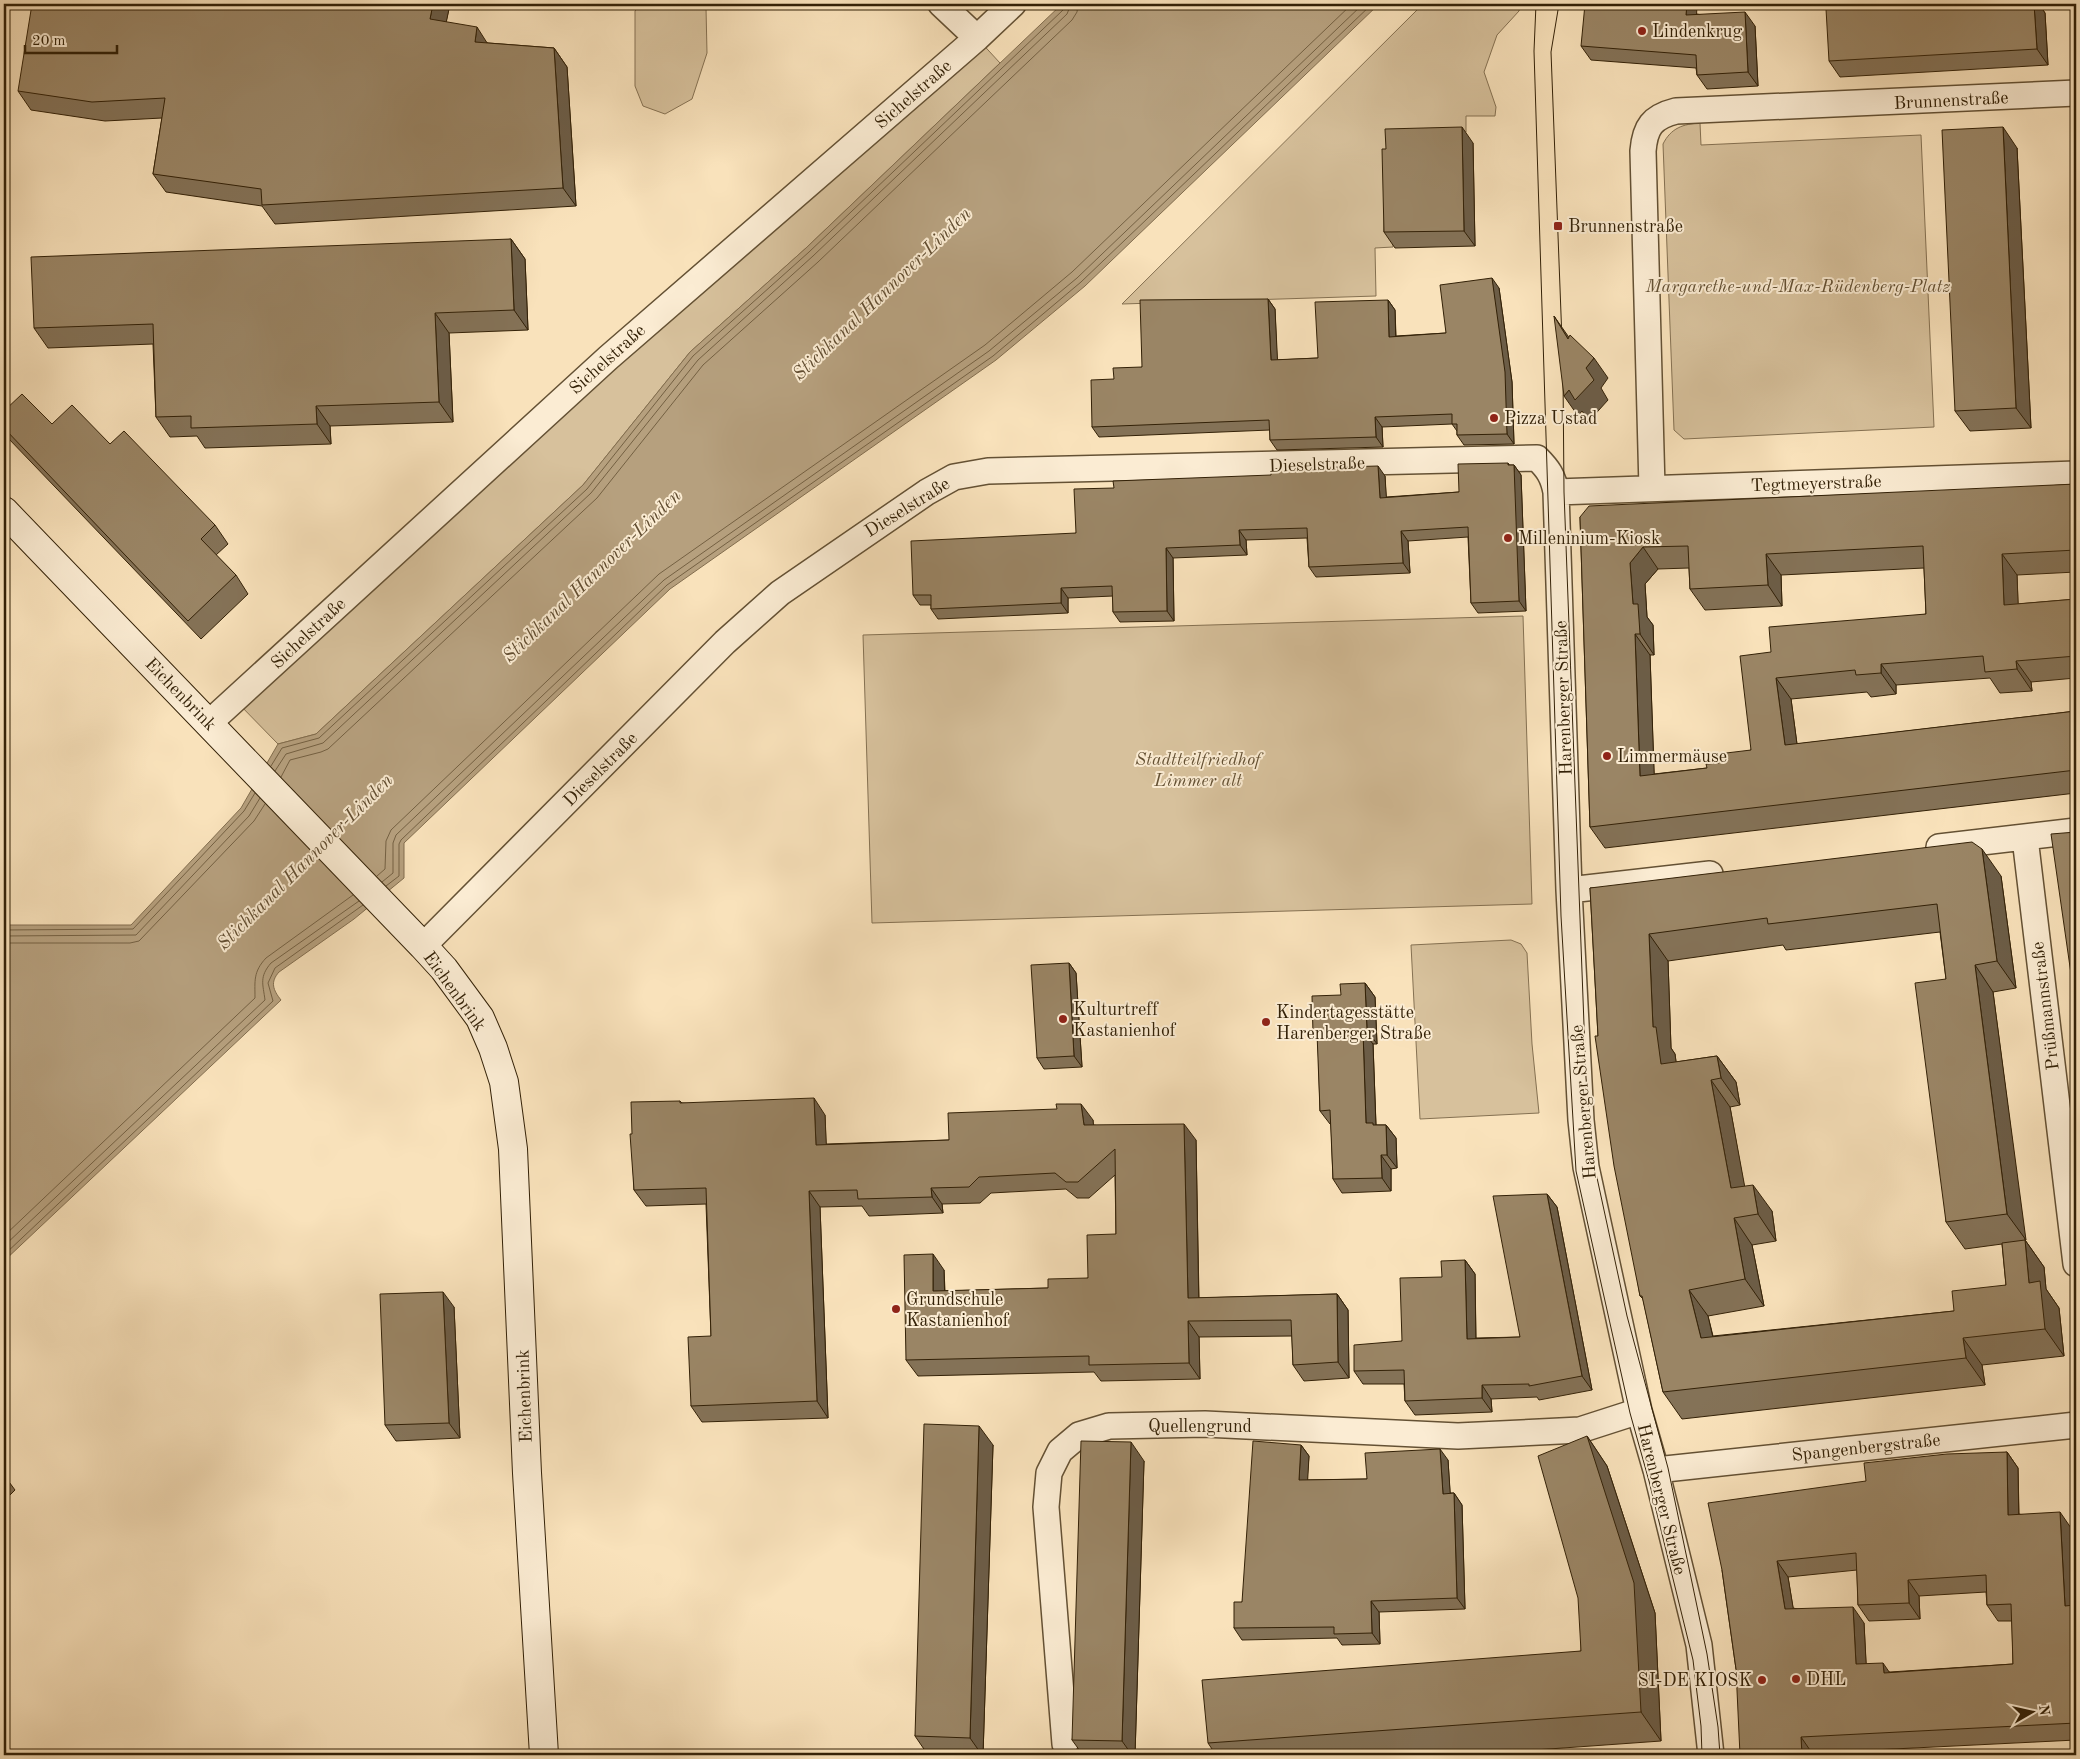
<svg xmlns="http://www.w3.org/2000/svg" width="2080" height="1759" font-family="'Old Standard TT',serif">
	<rect width="100%" height="100%" fill="#f9e2bb"/>
	<filter id="stains"><feTurbulence type="fractalNoise" baseFrequency=".004" numOctaves="4"/><feColorMatrix values="0 0 0 0 .2 0 0 0 0 .09 0 0 0 0 .02 0 0 0 .5 -.17"/></filter>
	<radialGradient id="worn" r=".72"><stop offset=".6" stop-color="#630" stop-opacity="0"/><stop offset="1" stop-color="#630" stop-opacity=".3"/></radialGradient>
	<!-- green -->
	<path fill="#d7c19c" stroke="#857152" d="M640 4H702L706 8 707 53 692 99 665 114 643 106 635 86V11Z
		M1423 4H1521L1519 11 1497 35 1484 72 1496 107 1495 116H1466V132L1457 133 1390 163 1393 247 1375 248 1376 296 1122 304Z
		M977 38 1000 63 806 248 690 352 583 485 316 734 278 744 235 700Z
		M1700 123 1701 145 1921 135 1934 427 1684 439 1674 430 1663 144C1671 128 1683 124 1700 123Z
		M1523 616 1532 904 872 923 863 635Z
		M1511 940 1521 944 1527 953 1532 1044 1539 1113 1420 1119 1411 945Z"/>
	<!-- water -->
	<path fill="#b6a07e" stroke="#826d4e" d="M1062 4H1379L1085 286 996 360 670 589 404 843V878L354 919 279 972C270 982 273 990 281 1000L280 1001 4 1261V925H131L241 808 278 744 316 734 583 485 690 352 806 248Z"/>
	<g fill="none" stroke-linecap="round" stroke-linejoin="round">
		<!-- shore -->
		<path stroke="#746042" stroke-width="1" d="M271 766 282 748 319 738 587 489 693 356 809 252 1063 10 1065 4
			M275 771 286 754 323 743 591 493 698 360 813 256 1067 14 1071 4
			M281 777 290 760 321 752 328 749 597 498 703 365 818 262 1072 20 1077 12 1078 4
			M377 876 385 869 386 841 391 830 659 574 985 345 1072 272 1352 4
			M382 882 393 873V843L396 835 664 580 989 351 1077 278 1363 4
			M386 886 399 876V844L401 840 667 585 993 356 1081 282 1372 4
			M4 930 133 929 244 811 255 793
			M4 936 136 935 249 816 260 798
			M4 943H130L139 941 254 821 265 804
			M4 1236 255 998C255 981 253 972 266 958L353 895
			M4 1246 265 1000C263 984 259 977 271 963L359 901
			M4 1255 273 1001 268 983 275 968 363 905"/>
		<!-- minor casing -->
		<g stroke="#645134" stroke-width="28">
			<path id="minor" d="M941 4 977 38
				M1652 488 1643 151C1645 127 1652 117 1676 111L2076 93
				M1556 492 2076 474
				M209 723 608 358 977 38 1013 4
				M2025 838 2076 1264
				M1939 847 2076 831
				M1569 890 1710 874
				M423 946 725 642 780 593 927 492 954 477 988 471 1537 458C1548 469 1553 476 1556 492L1569 890 1581 1120 1586 1167 1639 1411 1656 1470 1699 1645 1711 1755
				M1656 1470 2076 1425
				M1065 1744 1046 1507 1049 1473 1060 1451 1079 1435 1109 1426 1205 1424 1458 1436 1580 1430 1639 1411"/>
		</g>
		<!-- secondary casing -->
		<g stroke="#332107" stroke-width="30">
			<path id="secondary" d="M4 511 423 946 444 969 480 1018 493 1048 504 1082 513 1149 527 1473 544 1755"/>
		</g>
		<!-- minor -->
		<use href="#minor" stroke="#fbecd3" stroke-width="25"/>
		<!-- secondary -->
		<use href="#secondary" stroke="#fbecd3" stroke-width="28"/>
		<!-- tram -->
		<path stroke="#332107" stroke-width="1" d="M1536 4 1534 51 1561 916 1576 1171 1630 1413 1649 1481 1693 1660 1701 1726 1702 1755
			M1559 4 1551 52 1562 340
			M1563 375 1564 492 1586 1078 1594 1164 1627 1316 1668 1468 1707 1654 1718 1727 1720 1755"/>
	</g>
	<!-- wall -->
	<path fill="#847257" stroke="#332107" fill-rule="evenodd" d="M450 4 446 22 488 43 554 48 567 67 576 206 275 224 262 206 166 192 153 174 162 118 105 121 31 110 18 91Z
		M1915 4H2039L2045 13 2048 65 1840 77 1829 61Z
		M1697 14 1755 26 1758 86 1707 89 1697 75 1696 68 1591 60 1581 46Z
		M1473 143 1475 246 1395 248 1384 232 1386 149Z
		M2017 148 2031 428 1970 431 1955 411Z
		M511 239 525 259 528 330 449 333 453 422 330 426 331 444 205 448 197 436 170 437 156 417 153 344 48 348 34 328Z
		M1499 288 1512 382 1514 444 1464 445 1457 435V431L1452 424 1382 427 1383 447 1277 450 1270 440V430L1099 437 1092 427 1114 379 1142 367 1268 299 1275 309 1277 360 1318 358 1388 300 1395 310 1396 336 1446 333Z
		M4 411 52 424 110 444 215 525 228 544 216 555 236 575 248 594 201 639 8 438 4 431Z
		M1509 465H1514L1521 475 1526 611 1478 613 1471 603 1468 537 1408 541 1410 573 1316 577 1309 567 1307 538 1246 540 1247 555 1173 558 1174 621 1120 622 1113 612V596L1068 598V613L938 619 931 609V605H920L913 595 1076 533 1385 476 1386 497 1459 492Z
		M2076 484V572L2017 575 2018 604 2076 599V678L2031 682 2032 691 2000 693 1990 678 1896 685V694L1871 697 1867 692 1791 699 1797 744 2076 711V793L1605 848 1590 827 1580 517ZM1689 568 1690 589 1705 610 1782 606 1781 575 1924 568 1926 614 1771 652 1751 750 1707 768 1654 774 1650 655H1654L1653 625 1647 617 1645 584 1658 569Z
		M2001 876 2016 988 1993 992 2025 1240 2044 1267 2046 1289 2059 1308 2064 1356 1982 1365 1985 1385 1682 1419 1663 1392 1643 1299 1640 1296 1598 1036 1590 888ZM1940 932 1946 979V1222L1965 1249 2002 1244 2006 1285 1954 1311 1713 1336 1708 1316 1764 1306 1752 1245 1776 1241 1772 1211 1744 1186 1730 1107 1740 1105 1736 1082 1717 1056 1676 1062 1675 1054 1671 1048 1668 961 1783 945 1786 950Z
		M1069 963 1076 973 1082 1067 1044 1069 1037 1058Z
		M1365 983 1375 997 1377 1044H1373L1376 1125H1386L1396 1138 1397 1168 1391 1169V1191L1342 1193 1333 1179 1331 1124H1330L1320 1111 1318 1040 1313 1033Z
		M680 1101 682 1103 825 1115 826 1144 949 1140 1093 1120V1125L1196 1140 1199 1298 1337 1294 1348 1310 1349 1378 1304 1381 1293 1365 1292 1336 1199 1337 1200 1379 1101 1381 1094 1372 918 1376 906 1360 944 1270 945 1291 1048 1288 1088 1278 1116 1234 1115 1175 1089 1198H1077L1066 1189 991 1193 980 1203 942 1204 943 1213 869 1216 862 1206 820 1207 828 1418 702 1422 691 1406 711 1336 706 1204 646 1206 634 1190 632 1134Z
		M1547 1194 1557 1207 1592 1390 1539 1400 1537 1397 1491 1399 1492 1412 1415 1415 1405 1401 1404 1384H1363L1354 1371 1402 1341 1442 1277 1465 1260 1475 1274 1476 1338 1520 1337Z
		M454 1307 460 1438 396 1441 385 1425Z
		M1587 1436 1607 1466 1655 1613 1661 1741 1465 1755H1216L1208 1743 1581 1651Z
		M993 1445 983 1755H928L915 1736Z
		M1301 1445 1309 1456 1307 1480 1367 1479 1448 1460 1450 1493H1454L1462 1505 1465 1609 1379 1612 1380 1644 1342 1645 1337 1638 1242 1640 1234 1628 1242 1602Z
		M2007 1452 2018 1468 2019 1514 2071 1528 2075 1606 2076 1608V1740L1812 1753 1736 1669 1722 1570 1866 1481ZM1857 1570 1858 1605 1869 1621 1920 1619 1919 1596 1986 1592 1987 1605 1998 1621H2012L2013 1664 1890 1672 1866 1664 1864 1623 1793 1608 1788 1577Z
		M1144 1461 1135 1755H1083L1072 1740Z
		M4 1475 15 1490 4 1501Z"/>
	<!-- shaded-wall -->
	<path fill="#6c5d47" stroke="#332107" d="M433 4H450L443 38 430 19Z
		M1687 4H1697L1696 29 1686 15Z
		M2034 4H2039L2045 13 2048 65 2037 49Z
		M1745 12 1755 26 1758 86 1748 72Z
		M477 27 489 46 475 42Z
		M554 48 567 67 576 206 563 188Z
		M1462 127 1473 143 1475 246 1464 231Z
		M2003 127 2017 148 2031 428 2016 408Z
		M511 239 525 259 528 330 514 310Z
		M1492 278 1499 288 1512 382 1514 444 1507 434Z
		M1268 299 1275 309 1278 370 1271 360Z
		M1388 300 1395 310 1396 347 1389 337Z
		M435 313 449 333 453 422 439 402Z
		M1554 316 1568 336 1583 360 1568 339Z
		M1594 358 1608 378 1601 388 1608 400 1589 421 1582 411 1578 416 1564 396Z
		M316 406 330 426 331 444 317 424Z
		M1375 417 1382 427 1383 447 1376 437Z
		M1508 463 1514 472V465L1521 475 1526 611 1519 601Z
		M1378 466 1385 476 1387 507 1380 498Z
		M1239 530 1246 540 1247 555 1240 545Z
		M1401 531 1408 541 1410 573 1403 563Z
		M1643 547 1658 569 1645 584 1647 617 1653 625 1654 655 1640 634 1633 604 1630 563Z
		M1166 548 1173 558 1174 621 1167 611Z
		M1766 554 1781 575 1782 606 1768 585Z
		M2002 554 2017 575 2019 626 2004 605Z
		M1061 588 1068 598V613L1061 603Z
		M1635 634 1650 655 1655 797 1640 776Z
		M2016 661 2031 682 2032 691 2017 669Z
		M1881 664 1896 685V694L1881 673Z
		M1776 678 1791 699 1800 767 1785 745Z
		M1982 849 2001 876 2016 988 1997 961Z
		M1649 934 1668 961 1671 1048 1675 1054 1680 1091 1661 1064 1653 1027Z
		M1069 963 1076 973 1082 1067 1074 1056Z
		M1975 965 1993 992 2026 1240 2007 1214Z
		M1365 983 1375 997 1377 1044 1367 1030Z
		M1363 1031 1373 1044 1376 1127 1366 1123Z
		M1717 1056 1736 1082 1740 1105 1721 1078Z
		M1711 1080 1730 1107 1750 1215 1731 1188Z
		M814 1098 825 1115 827 1161 816 1145Z
		M1081 1104 1093 1120 1095 1141 1084 1125Z
		M1184 1124 1196 1140 1199 1314 1188 1298Z
		M1386 1125 1396 1138 1397 1168 1387 1155Z
		M1381 1155 1391 1169V1191L1382 1178Z
		M1753 1185 1772 1211 1776 1241 1758 1214Z
		M931 1188 942 1204 943 1213 932 1197Z
		M809 1191 820 1207 828 1418 817 1401Z
		M1547 1194 1557 1207 1592 1390 1582 1376Z
		M1734 1218 1752 1245 1764 1306 1745 1279Z
		M2025 1240 2044 1267 2046 1289 2059 1308 2064 1356 2045 1329 2029 1283Z
		M933 1254 944 1270 945 1307 933 1291Z
		M1465 1260 1475 1274 1476 1352 1467 1339Z
		M1689 1290 1708 1316 1719 1364 1701 1338Z
		M443 1292 454 1307 460 1438 449 1423Z
		M1337 1294 1348 1310 1349 1378 1338 1362Z
		M1188 1321 1199 1337 1200 1379 1189 1363Z
		M1963 1338 1982 1365 1985 1385 1966 1358Z
		M1482 1385 1491 1399 1492 1412 1482 1398Z
		M979 1426 993 1445 983 1755H982L970 1738Z
		M1587 1436 1607 1466 1655 1613 1661 1741 1641 1712Z
		M1131 1442 1144 1461 1135 1755H1132L1122 1741Z
		M1301 1445 1309 1456 1307 1492 1299 1480Z
		M1440 1449 1448 1460 1451 1505 1443 1494Z
		M2007 1452 2018 1468 2019 1531 2008 1515Z
		M1454 1493 1462 1505 1465 1609 1457 1598Z
		M2060 1512 2071 1528 2075 1606 2076 1608V1626L2065 1606Z
		M1777 1561 1788 1577 1796 1625 1785 1609Z
		M1908 1580 1919 1596 1920 1619 1909 1603Z
		M1371 1601 1379 1612 1380 1644 1372 1633Z
		M1853 1607 1864 1623 1867 1680 1856 1664Z
		M1883 1663 1894 1679 1884 1673Z
		M1801 1737 1812 1753 1813 1755H1802Z"/>
	<!-- building -->
	<path fill="#9a8565" stroke="#332107" fill-rule="evenodd" d="M32 4H433L430 19 477 27 475 42 554 48 563 188 262 205 261 189 153 174 165 98 92 102 18 91Z
		M1585 4H1687L1686 15 1745 12 1748 72 1697 75 1696 55 1581 46Z
		M1841 4H2034L2037 49 1829 61 1826 9 1842 8Z
		M1462 127 1464 231 1384 232 1382 149H1386L1385 129Z
		M2003 127 2016 408 1955 411 1942 130Z
		M511 239 514 310 435 313 439 402 316 406 317 424 191 428V416L156 417 153 324 34 328 31 257Z
		M1492 278 1505 372 1507 434 1457 435V424H1452V414L1375 417 1376 437 1270 440 1269 420 1092 427 1091 380 1114 379 1113 368 1142 367 1140 300 1268 299 1271 360 1318 358 1315 302 1388 300 1389 337 1446 333 1440 285Z
		M1554 316 1568 339 1570 335 1594 358 1586 368 1594 380 1575 400 1569 390 1564 396Z
		M22 394 52 424 72 405 110 444 124 431 215 525 201 539 236 575 188 621 4 428V411Z
		M1508 463V465H1514L1519 601 1471 603 1468 527 1401 531 1403 563 1309 567 1307 528 1239 530 1240 545 1166 548 1167 611 1113 612 1112 586 1061 588V603L931 609V595H913L911 541 1076 533 1074 489 1114 488 1113 481 1271 475V469L1378 466 1380 498 1459 492 1458 464Z
		M2076 484V550L2002 554 2004 605 2076 599V656L2016 661 2017 669 1985 672 1983 656 1881 664V673L1856 675 1855 670 1776 678 1785 745 2076 711V770L1590 827 1580 517 1589 506ZM1688 546 1690 589 1768 585 1766 554 1923 546 1926 614 1769 627 1771 652 1740 656 1751 750 1718 754 1719 763 1706 764 1707 768 1640 776 1635 634H1640L1638 604H1633L1630 563 1643 547Z
		M2076 832V1009L2051 834Z
		M1972 842 1982 849 1997 961 1975 965 2007 1214 1946 1222 1915 983 1946 979 1937 904 1768 924 1767 918 1649 934 1653 1027H1656L1661 1064 1717 1056 1721 1078 1711 1080 1731 1188 1753 1185 1758 1214 1734 1218 1745 1279 1689 1290 1701 1338 1954 1311 1952 1291 2006 1285 2002 1243 2025 1240 2029 1283 2040 1281 2045 1329 1963 1338 1966 1358 1663 1392 1642 1296H1640L1614 1166 1595 1036H1598L1590 888Z
		M1069 963 1074 1056 1037 1058 1031 965Z
		M1365 983 1367 1030 1363 1031 1366 1123H1373V1125H1386L1387 1155H1381L1382 1178 1333 1179 1330 1110 1320 1111 1317 1033H1313L1312 996 1341 995 1340 984Z
		M814 1098 816 1145 949 1140 948 1113 1057 1109 1056 1104H1081L1084 1125 1184 1124 1188 1298 1337 1294 1338 1362 1293 1365 1291 1320 1188 1321 1189 1363 1089 1365V1356L906 1360 904 1255 933 1254V1291L1048 1288V1279L1088 1278 1087 1235 1116 1234 1115 1149 1078 1182H1066L1055 1173 979 1177 969 1187 931 1188 932 1197 858 1199 857 1190 809 1191 817 1401 691 1406 688 1337 711 1336 706 1188 634 1190 630 1134H632L631 1102 680 1101V1103Z
		M1547 1194 1582 1376 1529 1386V1384L1482 1385V1398L1405 1401 1404 1370 1354 1371V1345L1402 1341 1400 1278 1442 1277 1441 1261 1465 1260 1467 1339 1520 1337 1493 1196Z
		M443 1292 449 1423 385 1425 380 1294Z
		M924 1424 979 1426 970 1738 915 1736Z
		M1587 1436 1634 1583 1641 1712 1208 1743 1202 1680 1581 1651 1578 1598 1538 1456Z
		M1081 1441 1131 1442 1122 1741 1072 1740Z
		M1253 1441 1301 1445 1299 1480 1367 1479 1365 1453 1440 1449 1443 1494 1454 1493 1457 1598 1371 1601 1372 1633 1334 1634V1627L1234 1628V1602H1242Z
		M2007 1452 2008 1515 2060 1512 2065 1606 2075 1605 2076 1626V1723L1801 1737 1802 1755H1740L1736 1669 1722 1570 1708 1503 1866 1481 1864 1463 1947 1454ZM1856 1553 1858 1605 1909 1603 1908 1580 1986 1575 1987 1605 2011 1604 2013 1664 1884 1673 1883 1663 1856 1664 1853 1607 1785 1609 1777 1561Z"/>
	<!-- markers -->
	<g fill="#8f2418" stroke="#fbecd3" stroke-width="2">
		<circle cx="1642" cy="31" r="5"/>
		<rect x="1553" y="221" width="10" height="10" rx="2.5"/>
		<circle cx="1494" cy="418" r="5"/>
		<circle cx="1508" cy="538" r="5"/>
		<circle cx="1607" cy="756" r="5"/>
		<circle cx="1063" cy="1019" r="5"/>
		<circle cx="1266" cy="1022" r="5"/>
		<circle cx="896" cy="1309" r="5"/>
		<circle cx="1796" cy="1679" r="5"/>
		<circle cx="1762" cy="1680" r="5"/>
	</g>
	<g text-anchor="middle" stroke-width="4" stroke-linejoin="round" paint-order="stroke">
		<!-- poi labels -->
		<g font-size="18" fill="#332107" stroke="#fbecd3" text-anchor="start">
			<text x="1652" y="37">Lindenkrug</text>
			<text x="1568" y="232">Brunnenstraße</text>
			<text x="1504" y="424">Pizza Ustad</text>
			<text x="1518" y="544">Milleninium-Kiosk</text>
			<text x="1617" y="762">Limmermäuse</text>
			<text x="1073" y="1015">Kulturtreff<tspan x="1073" dy="21">Kastanienhof</tspan></text>
			<text x="1276" y="1018">Kindertagesstätte<tspan x="1276" dy="21">Harenberger Straße</tspan></text>
			<text x="906" y="1305">Grundschule<tspan x="906" dy="21">Kastanienhof</tspan></text>
			<text x="1806" y="1685">DHL</text>
			<text x="1752" y="1686" text-anchor="end">SI-DE KIOSK</text>
		</g>
		<!-- street labels -->
		<g font-size="18" fill="#332107" stroke="#fbecd3">
			<text transform="translate(913 94) rotate(-41)" y="6">Sichelstraße</text>
			<text transform="translate(1951 100) rotate(-3)" y="6">Brunnenstraße</text>
			<text transform="translate(607 359) rotate(-42)" y="6">Sichelstraße</text>
			<text transform="translate(1317 464) rotate(-2)" y="6">Dieselstraße</text>
			<text transform="translate(1816 483) rotate(-2)" y="6">Tegtmeyerstraße</text>
			<text transform="translate(907 507) rotate(-32)" y="6">Dieselstraße</text>
			<text transform="translate(308 633) rotate(-43)" y="6">Sichelstraße</text>
			<text transform="translate(181 694) rotate(46)" y="6">Eichenbrink</text>
			<text transform="translate(1563 698) rotate(-92)" y="6">Harenberger Straße</text>
			<text transform="translate(600 769) rotate(-45)" y="6">Dieselstraße</text>
			<text transform="translate(455 991) rotate(54)" y="6">Eichenbrink</text>
			<text transform="translate(2045 1006) rotate(-97)" y="6">Prüßmannstraße</text>
			<text transform="translate(1583 1102) rotate(-95)" y="6">Harenberger Straße</text>
			<text transform="translate(524 1396) rotate(-92)" y="6">Eichenbrink</text>
			<text x="1200" y="1432">Quellengrund</text>
			<text transform="translate(1866 1447) rotate(-6)" y="6">Spangenbergstraße</text>
			<text transform="translate(1662 1499) rotate(76)" y="6">Harenberger Straße</text>
		</g>
		<!-- park labels -->
		<g font-size="18" font-style="italic" fill="#645134" stroke="#fbecd3">
			<text x="1798" y="292">Margarethe-und-Max-Rüdenberg-Platz</text>
			<text x="1198" y="765">Stadtteilfriedhof<tspan x="1198" dy="21">Limmer alt</tspan></text>
		</g>
		<!-- water labels -->
		<g font-size="19" font-style="italic" fill="#614d31" stroke="#fbecd3">
			<text transform="translate(881 293) rotate(-44)" y="7">Stichkanal Hannover-Linden</text>
			<text transform="translate(591 575) rotate(-44)" y="7">Stichkanal Hannover-Linden</text>
			<text transform="translate(304 861) rotate(-45)" y="7">Stichkanal Hannover-Linden</text>
		</g>
	</g>
	<!-- margin -->
	<rect width="2080" height="1759" fill="none" stroke="#f9e2bb" stroke-width="20"/>
	<rect x="5" y="5" width="2070" height="1749" fill="none" stroke="#332107" stroke-width="2.5"/>
	<rect x="10" y="10" width="2060" height="1739" fill="none" stroke="#332107"/>
	<!-- north arrow -->
	<g transform="translate(2032 1712) rotate(81)" stroke="#fbecd3" stroke-width="4" paint-order="stroke">
	<path d="M0-4L9 19L0 12L-9 19Z" fill="#332107"/>
	<text y="-8" font-size="14" font-weight="bold" text-anchor="middle" fill="#332107">N</text>
	</g>
	<!-- scale -->
	<path d="M25 45v8h92v-8" fill="none" stroke="#332107" stroke-width="2.5"/>
	<text x="32" y="45" font-size="15" fill="#332107" stroke="#fbecd3" stroke-width="4" paint-order="stroke">20 m</text>
	<rect width="100%" height="100%" filter="url(#stains)"/>
	<rect width="100%" height="100%" fill="url(#worn)"/>
</svg>
